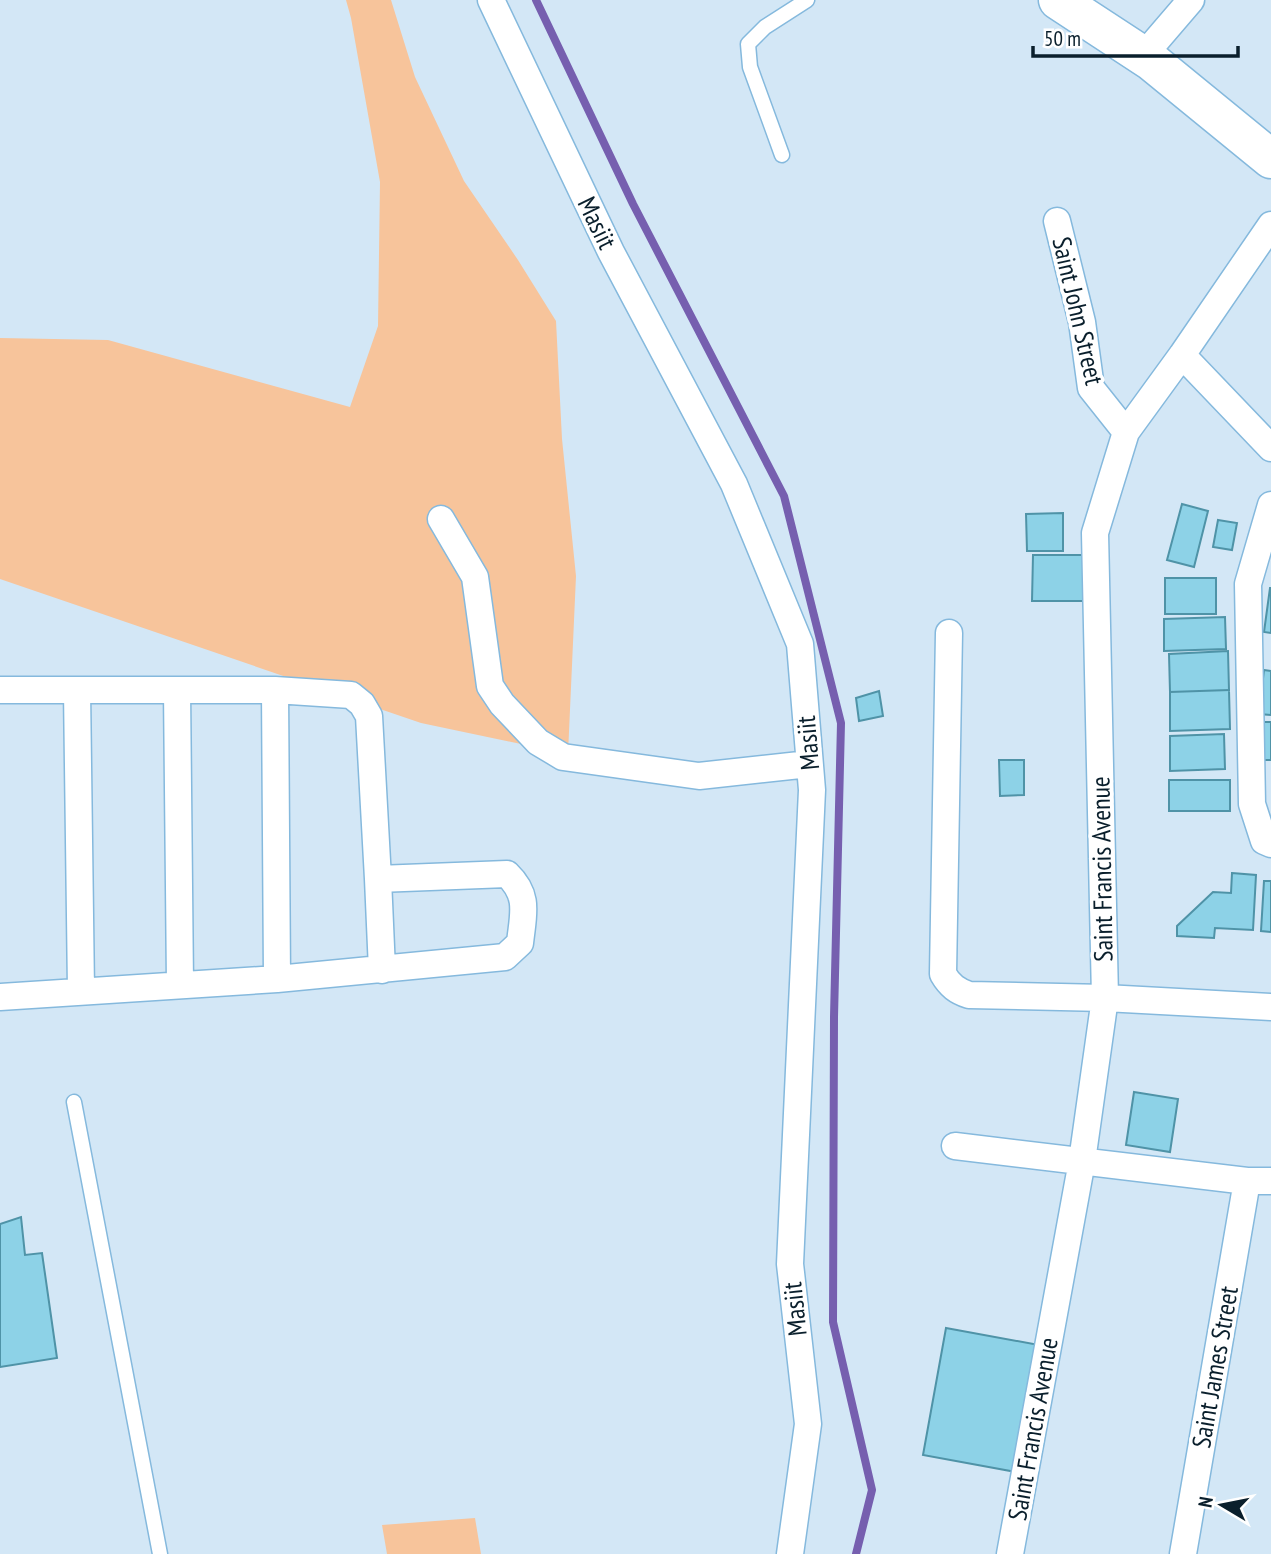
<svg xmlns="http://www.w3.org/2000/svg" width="1271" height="1554" font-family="'PT Sans Narrow',sans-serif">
	<rect width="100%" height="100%" fill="#d3e7f6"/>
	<!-- green -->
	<path fill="#f7c49b" d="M346 0H391L415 77 464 181 518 260 556 321 562 439 576 576 568 754 421 723 0 579V338L108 340 350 407 378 326 380 182 351 18Z
		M475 1518 481 1554H387L382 1525Z"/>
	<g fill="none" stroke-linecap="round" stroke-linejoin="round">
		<!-- stream -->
		<path stroke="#765faf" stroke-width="8" d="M536 0 633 204 784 496 841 723 834 1017 833 1322 872 1490 856 1554"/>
	</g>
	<!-- building -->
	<path fill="#8dd2e7" stroke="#4f93a7" stroke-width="2" d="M1182 504 1208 511 1194 567 1167 560Z
		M1063 513V551H1027L1026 514Z
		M1218 520 1237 523 1232 550 1213 547Z
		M1033 555H1090L1089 601H1032Z
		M1165 578H1216V614H1165Z
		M1270 588H1271V633L1264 632Z
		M1225 617 1226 649 1164 651V619Z
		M1228 651 1229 690 1170 692 1169 654Z
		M1264 670 1271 671V715L1259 714Z
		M1229 690 1230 729 1170 731V692Z
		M879 691 883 716 859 721 856 698Z
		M1254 722H1271V760H1255Z
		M1224 734 1225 769 1170 771V736Z
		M999 760H1024V795L1000 796Z
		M1169 780H1230V811H1169Z
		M1232 873 1256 875 1253 930 1215 928 1214 938 1177 936V926L1213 892 1231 893Z
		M1264 881H1271V932L1261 931Z
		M1134 1092 1178 1099 1170 1152 1126 1145Z
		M21 1217 25 1255 42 1253 57 1358 0 1367V1224Z
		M946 1328 1039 1345 1016 1472 923 1455Z"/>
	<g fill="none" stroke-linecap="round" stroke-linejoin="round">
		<!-- service casing -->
		<g stroke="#85b9dd" stroke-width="17">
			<path id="service" d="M782 155 750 67 748 44 765 27 807 0
				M74 1102 160 1554"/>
		</g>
		<!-- minor casing -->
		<g stroke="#85b9dd" stroke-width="29">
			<path id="minor" d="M491 0 611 252 734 484 800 644 812 790 790 1264 808 1424 790 1554
				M1143 56 1191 0
				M1057 221 1082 322 1091 388 1126 432
				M1182 355 1271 448
				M1271 505 1248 584 1252 804 1264 841 1271 844
				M441 519 475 577 490 686 502 704 538 742 563 757 699 776 809 764
				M949 633 943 974C950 986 957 991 969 995L1105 998 1271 1007
				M0 690H275L351 695 362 704 369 716 378 879 507 874C530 896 523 914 520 943L505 957 277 979 0 997
				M77 690 81 991
				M177 690 180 985
				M275 690 277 979
				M378 879 382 970
				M955 1146 1247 1181H1271
				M1010 1554 1082 1161 1105 998 1095 533 1126 432 1182 355 1271 225
				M1183 1554 1247 1181"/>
		</g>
		<!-- secondary casing -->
		<g stroke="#85b9dd" stroke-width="41">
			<path id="secondary" d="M1058 0 1151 61 1271 159"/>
		</g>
		<!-- service -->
		<use href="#service" stroke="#fff" stroke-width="14"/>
		<!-- minor -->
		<use href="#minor" stroke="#fff" stroke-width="26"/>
		<!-- secondary -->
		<use href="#secondary" stroke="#fff" stroke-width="38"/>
	</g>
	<g text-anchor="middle" stroke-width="7" stroke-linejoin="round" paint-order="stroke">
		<!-- street labels -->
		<g font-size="26" fill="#0a1f2c" stroke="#fff">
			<text transform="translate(597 223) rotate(64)" y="9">Masiit</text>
			<text transform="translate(1078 311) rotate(77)" y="9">Saint John Street</text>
			<text transform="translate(808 743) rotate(-95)" y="9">Masiit</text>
			<text transform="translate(1102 869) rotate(-91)" y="9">Saint Francis Avenue</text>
			<text transform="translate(795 1309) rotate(-96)" y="9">Masiit</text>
			<text transform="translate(1215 1367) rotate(-80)" y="9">Saint James Street</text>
			<text transform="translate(1033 1429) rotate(-80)" y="9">Saint Francis Avenue</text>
		</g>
	</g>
	<!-- north arrow -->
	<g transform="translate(1222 1505) rotate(280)" stroke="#ffffff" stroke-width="5" paint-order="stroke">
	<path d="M0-5L12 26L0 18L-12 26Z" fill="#0a1f2c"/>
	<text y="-10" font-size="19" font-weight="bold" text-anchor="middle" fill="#0a1f2c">N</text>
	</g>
	<!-- scale -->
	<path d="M1033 46v10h205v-10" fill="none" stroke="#0a1f2c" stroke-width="3.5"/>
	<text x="1044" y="46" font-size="21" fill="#0a1f2c" stroke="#ffffff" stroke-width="5" paint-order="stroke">50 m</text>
</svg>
